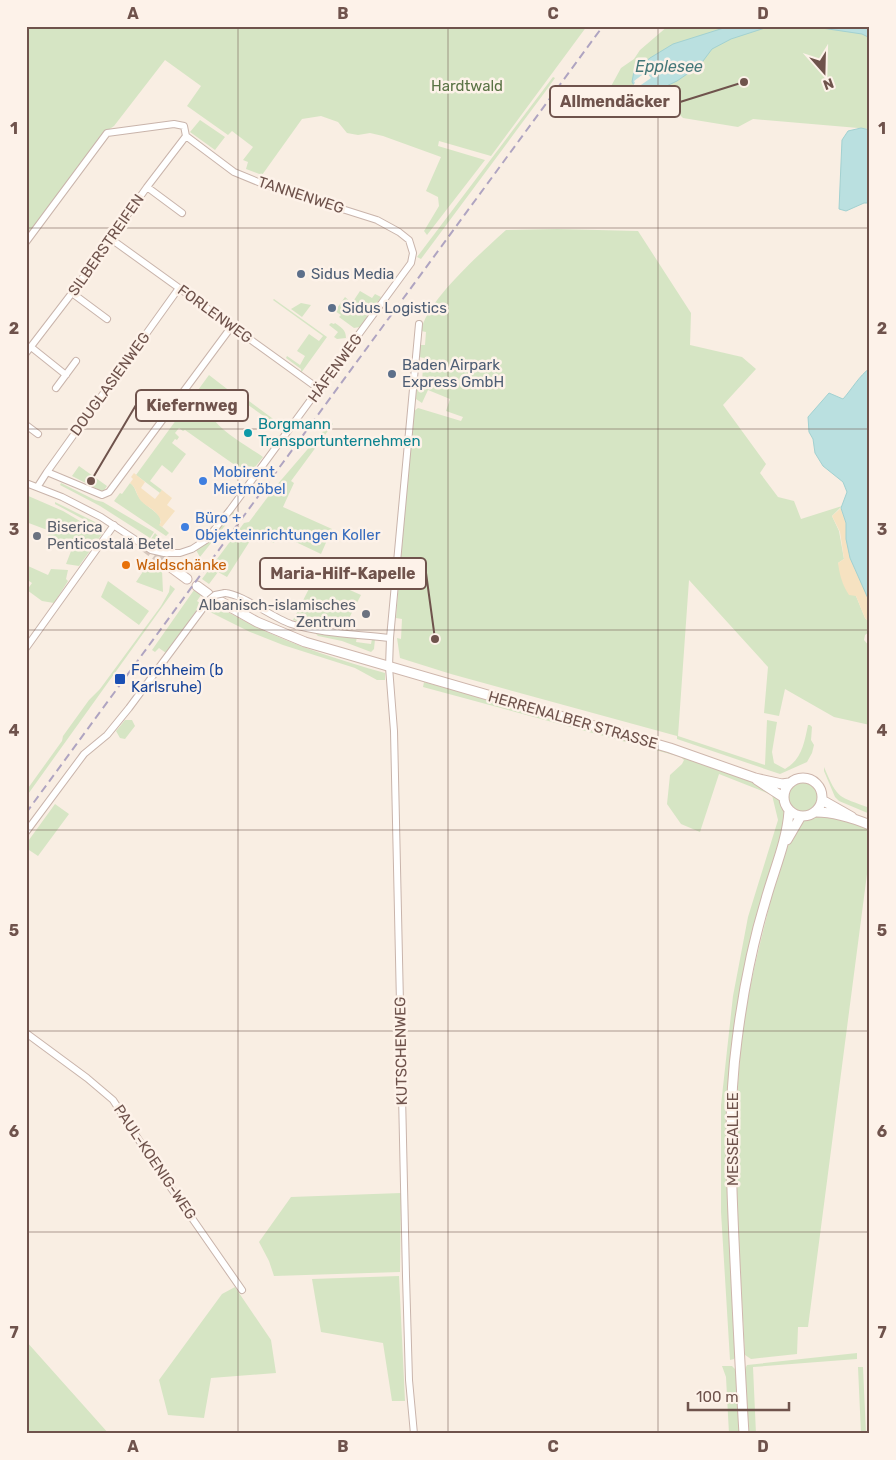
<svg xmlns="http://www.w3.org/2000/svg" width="896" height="1460" font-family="Rubik,sans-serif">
	<rect width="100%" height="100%" fill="#f9eee3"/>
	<!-- green -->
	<path fill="#d6e5c4" d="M26 26H587L491 156 439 141 438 146 485 160 427 235 424 231 439 206 438 197 426 191 441 157 383 136 370 133 358 135 347 133 338 122 321 116 302 119 262 175 246 169 248 162 243 160 253 147 232 131 228 135 187 106 201 86 165 60 114 126 102 134 26 237Z
		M668 26H870V129L753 119 738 127 683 118 679 114 620 109 609 90 621 68 634 59 640 50Z
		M553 77 555 78 545 92 421 259 417 257Z
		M200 120 225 137 215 150 190 132Z
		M557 229 638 231 691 313 690 345 742 357 756 369 723 405 766 464 760 473 778 497 794 501 801 519 842 506 832 516 839 531 844 559 838 563 856 596 865 618 870 623 869 632 865 635 864 640 870 647V725L834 717 785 689 779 716 764 713 768 667 689 580 678 736 765 765 767 720 777 722 772 752 774 763 785 769C802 759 804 744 808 725H810L812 727 811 740 814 745 812 753 807 762 780 774 677 739V736L451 674 400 658 397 638 401 639 402 619 396 618 413 412 418 408 461 421 463 417 446 411 450 399 428 390 422 403 416 399 417 381 422 380 424 358 419 357 420 345H425L426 332 421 331C426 301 483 251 506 230Z
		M360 291 372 298 375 294 381 297 360 327 354 328 339 317 341 315 335 311 345 297 352 303Z
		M274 299 327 337 301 373V369L286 358 287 356 300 365 305 356 297 351 309 334 319 341 323 336 273 300Z
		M301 303 311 305 302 317 291 309Z
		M331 323 334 324 335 323C341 327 346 330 346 338L337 339 334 337 338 332 329 325Z
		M209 375 231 392 233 389 280 424 278 426 231 393 223 390 211 399 207 406C210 426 246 445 263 457L249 475 185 430 183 431 179 428 175 433 179 437 177 440 175 439 172 443 186 454 172 473 162 465 150 481 162 490 160 493 136 475Z
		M331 422 333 424 291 481 294 483 283 507 332 529 321 554 279 534 274 543 255 533 227 577 218 572 209 584 202 579 244 523 249 522 276 486Z
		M79 466 107 486 103 492 72 476Z
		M61 483 95 500 103 502 154 532 150 538 100 506 60 485Z
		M130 483C136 487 135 492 139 497 145 506 155 510 161 518L160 525 169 533 166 536 114 501 120 493 122 494Z
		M26 495 63 511 102 534 79 566 66 564 73 546 47 537 50 531 26 522Z
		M55 502 97 523 96 526 55 504Z
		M233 512 235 513 200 557 196 550 210 540Z
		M155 533 161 539 164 545 161 548 149 542Z
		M148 564 158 566 162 570 163 592 136 582Z
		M28 566 48 575 51 569 68 570 66 579 68 581 54 603 42 601 27 590 32 583 26 579Z
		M316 575 361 595 344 628 308 624 293 620Z
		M108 581 149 611 139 625 101 597Z
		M170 585 175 589 26 797V791L62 741 63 736 89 700 100 689 161 606 169 592Z
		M194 590 201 595 197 601 201 604 166 653 159 648 155 652 152 650Z
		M212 602C261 635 328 657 385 673V680H377L355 668 283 645 250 632 206 610Z
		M316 634 357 637 356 642 371 644 372 639H375L374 649 371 652 342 641 318 636Z
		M424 682 617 736 694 760 769 789 778 796 786 815 784 829 762 897 741 982 729 1082 736 1356 734 1359 730 1360 721 1212V1105L733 996 748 917 778 820 772 795 719 774 700 832 681 824 667 804 670 775 682 764 684 760 681 757 423 687Z
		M125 720H132L135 726 125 739 120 738 116 731Z
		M824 767C838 800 838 796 870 808V814L839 801 835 797 824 771Z
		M786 797a16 16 0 1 1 32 0a16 16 0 1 1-32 0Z
		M55 804 69 814 38 856 26 848V844Z
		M822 814 870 828V851L808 1327H798L797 1354 751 1359 745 1355C740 1256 731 1155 740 1056 744 1005 757 956 769 907 773 891 789 830 801 822 806 818 816 816 822 814Z
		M401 1193 400 1272 274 1276 269 1261 259 1242 291 1197Z
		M399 1276 405 1401H392L383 1343 321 1332 312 1279Z
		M235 1287 271 1340 276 1373 211 1378 204 1418 168 1415 159 1380 222 1294Z
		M26 1341 109 1434H26Z
		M857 1353V1359L753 1367 756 1434H749L745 1369 747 1365Z
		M722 1366H732L737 1371 740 1434H729L726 1377Z
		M858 1367H863L866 1434H861Z"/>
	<!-- sand -->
	<path fill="#f6e2c1" d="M134 473 145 482 141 488 155 499 162 490 172 498 167 505 175 511 162 527 159 525 161 522C159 511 148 508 141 501 136 495 137 488 130 483L133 479 131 477Z
		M841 508 846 523V539L855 570 860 578 870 603V623L865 618 856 596 849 595C842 584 840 576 838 563L844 559 840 532 832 516Z"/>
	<!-- water -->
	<path fill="#bae0e0" stroke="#a2d1d1" d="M730 26H870V38L862 34 815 27H768L731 39 712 49 700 65 677 81 656 91 637 90 632 82 634 71 650 58 673 44Z
		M861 128 870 130V203H864L846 211 839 209 842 140 848 131Z
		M870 368V603L850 558 846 539V523L841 508 847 492 843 482 823 466 815 453 813 439 809 432 808 417 829 393 843 399C852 389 859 376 870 368Z"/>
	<!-- pier -->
	<path fill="#f9eee3" d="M646 72 651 78 638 87 637 86 633 88 632 86 635 83 634 81Z"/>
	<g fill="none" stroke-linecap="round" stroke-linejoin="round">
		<!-- secondary-tunnel -->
		<path stroke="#d6c7bd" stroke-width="9" stroke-dasharray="9 4.5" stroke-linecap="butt" d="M144 547 172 568"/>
		<!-- street casing -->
		<g stroke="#c9b4ab" stroke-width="8">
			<path id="street" d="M147 187 182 213
				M111 239 319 389
				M26 242 107 133 174 124 184 126 186 136
				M72 293 107 319
				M31 347 66 375
				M26 353 72 293 147 187 186 136
				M56 388 76 361
				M26 425 38 434
				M47 472 102 495 109 492 232 326
				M26 483 62 497 101 517 151 550 164 553H180L192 549 206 540 230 510 411 263 413 253 409 240 399 232 377 220 263 184 234 172 186 136
				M38 486 47 472 179 288
				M225 593C242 594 271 617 291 624 322 634 358 634 390 638
				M26 648 114 525
				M26 832 84 754 107 735 129 708 209 600
				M26 1033 87 1078 113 1100 155 1165 242 1290
				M414 1434 409 1380 406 1276 394 731 389 667 390 638 419 324"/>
		</g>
		<!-- secondary casing -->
		<g stroke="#ceb6ac" stroke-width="11">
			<path id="secondary" d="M172 568 187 579
				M197 586 208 594
				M216 599 257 622 305 642 670 748 755 778 782 784 789 783
				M784 797a19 19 0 1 1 38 0a19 19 0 1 1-38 0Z
				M757 780 783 797
				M822 800 852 817
				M816 812C834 812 853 818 870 825
				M787 840 801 816
				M744 1434C740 1369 737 1305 734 1240 731 1174 728 1106 737 1040 743 992 752 945 766 899 774 870 787 841 789 811"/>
		</g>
		<!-- street -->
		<use href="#street" stroke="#fff" stroke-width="6"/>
		<!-- secondary -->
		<use href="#secondary" stroke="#fff" stroke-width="9"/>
		<!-- rail -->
		<path stroke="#afa4c1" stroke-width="2" stroke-dasharray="8 5" stroke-linecap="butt" d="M26 813 603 26"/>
		<!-- street-bridge casing -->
		<g stroke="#c9b4ab" stroke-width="8" stroke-linecap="butt">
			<path id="street-bridge" d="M209 600 215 595 225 593"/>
		</g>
		<!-- street-bridge -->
		<use href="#street-bridge" stroke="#fff" stroke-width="6"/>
	</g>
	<!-- grid -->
	<path fill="none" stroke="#6f534c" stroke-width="1" stroke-opacity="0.55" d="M238 26V1434M448 26V1434M658 26V1434M26 228H870M26 429H870M26 630H870M26 830H870M26 1031H870M26 1232H870"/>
	<!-- markers -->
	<g fill="#5c6f8a" stroke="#fdf2e9" stroke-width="2">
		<circle cx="301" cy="274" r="5"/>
		<circle cx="332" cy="308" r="5"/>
		<circle cx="392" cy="374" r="5"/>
	</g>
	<circle fill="#0f9aa8" stroke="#fdf2e9" stroke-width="2" cx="248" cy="433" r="5"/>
	<g fill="#3f7fe0" stroke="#fdf2e9" stroke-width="2">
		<circle cx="203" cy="481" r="5"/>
		<circle cx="185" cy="527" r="5"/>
	</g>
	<g fill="#6b7280" stroke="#fdf2e9" stroke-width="2">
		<circle cx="37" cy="536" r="5"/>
		<circle cx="366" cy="614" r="5"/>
	</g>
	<circle fill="#e8710a" stroke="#fdf2e9" stroke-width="2" cx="126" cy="565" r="5"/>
	<rect fill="#1a4fb4" stroke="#fdf2e9" stroke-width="2" x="114" y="673" width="12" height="12" rx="2.5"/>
	<g text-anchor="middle" stroke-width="5" stroke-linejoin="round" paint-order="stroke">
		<!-- park labels -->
		<g font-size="15" fill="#5a7345" stroke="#fdf2e9">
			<text x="467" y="91">Hardtwald</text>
		</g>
		<!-- street labels -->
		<g font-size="15" fill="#6f534c" stroke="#fdf2e9">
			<text transform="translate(301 195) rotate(18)" y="5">TANNENWEG</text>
			<text transform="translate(106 245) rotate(-55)" y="5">SILBERSTREIFEN</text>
			<text transform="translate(215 314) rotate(36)" y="5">FORLENWEG</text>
			<text transform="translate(335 368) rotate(-54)" y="5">HÄFENWEG</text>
			<text transform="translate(110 384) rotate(-54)" y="5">DOUGLASIENWEG</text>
			<text transform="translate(573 720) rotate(16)" y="5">HERRENALBER STRASSE</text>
			<text transform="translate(401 1051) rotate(-91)" y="5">KUTSCHENWEG</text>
			<text transform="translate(733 1139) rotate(-90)" y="5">MESSEALLEE</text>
			<text transform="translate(155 1162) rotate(56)" y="5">PAUL-KOENIG-WEG</text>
		</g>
		<!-- service labels -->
		<g font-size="15" fill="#4e5e75" stroke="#fdf2e9" text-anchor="start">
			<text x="311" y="279">Sidus Media</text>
			<text x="342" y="313">Sidus Logistics</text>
			<text x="402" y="370">Baden Airpark<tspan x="402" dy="17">Express GmbH</tspan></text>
		</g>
		<!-- culture labels -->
		<g font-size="15" fill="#0d838f" stroke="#fdf2e9" text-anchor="start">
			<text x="258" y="429">Borgmann<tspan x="258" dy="17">Transportunternehmen</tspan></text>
		</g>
		<!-- shop labels -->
		<g font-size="15" fill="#366cbe" stroke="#fdf2e9" text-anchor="start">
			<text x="213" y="477">Mobirent<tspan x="213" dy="17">Mietmöbel</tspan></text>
			<text x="195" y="523">Büro +<tspan x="195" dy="17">Objekteinrichtungen Koller</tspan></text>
		</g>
		<!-- worship labels -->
		<g font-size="15" fill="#5b616d" stroke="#fdf2e9" text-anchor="start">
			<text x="47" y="532">Biserica<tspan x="47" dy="17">Penticostală Betel</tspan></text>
			<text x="356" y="610" text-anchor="end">Albanisch-islamisches<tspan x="356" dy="17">Zentrum</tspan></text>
		</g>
		<!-- food labels -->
		<g font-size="15" fill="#c56008" stroke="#fdf2e9" text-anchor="start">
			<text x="136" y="570">Waldschänke</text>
		</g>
		<!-- transit labels -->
		<g font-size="15" fill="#164399" stroke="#fdf2e9" text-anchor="start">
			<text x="131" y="675">Forchheim (b<tspan x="131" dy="17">Karlsruhe)</tspan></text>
		</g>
		<!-- water labels -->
		<g font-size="16" font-style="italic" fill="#457879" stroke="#fdf2e9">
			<text x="669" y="72">Epplesee</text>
		</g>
	</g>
	<!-- callouts -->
	<path fill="none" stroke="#6f534c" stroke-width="2" d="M744 82L680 102M91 481L136 405M435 639L426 573"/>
	<g fill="#6f534c" stroke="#fdf2e9" stroke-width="2">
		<circle cx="744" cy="82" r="5"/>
		<circle cx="91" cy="481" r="5"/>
		<circle cx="435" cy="639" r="5"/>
	</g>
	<g fill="#fdf2e9" stroke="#6f534c" stroke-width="2">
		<rect x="550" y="86" width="130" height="31" rx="5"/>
		<rect x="136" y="390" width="112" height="31" rx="5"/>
		<rect x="260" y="558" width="166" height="31" rx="5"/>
	</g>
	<g font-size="16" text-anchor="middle" font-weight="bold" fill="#6f534c">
		<text x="615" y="107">Allmendäcker</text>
		<text x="192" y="411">Kiefernweg</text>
		<text x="343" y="579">Maria-Hilf-Kapelle</text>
	</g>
	<!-- border -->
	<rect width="896" height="1460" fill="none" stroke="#fdf2e9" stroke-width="55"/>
	<!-- north arrow -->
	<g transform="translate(824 72) rotate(160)" stroke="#fdf2e9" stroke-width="4" paint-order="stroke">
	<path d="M0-4L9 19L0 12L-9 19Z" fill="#6f534c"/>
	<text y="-8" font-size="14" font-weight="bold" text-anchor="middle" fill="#6f534c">N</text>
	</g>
	<!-- scale -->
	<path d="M688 1402v8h101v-8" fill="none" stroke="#6f534c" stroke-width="2.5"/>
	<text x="696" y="1402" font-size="15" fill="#6f534c" stroke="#fdf2e9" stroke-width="4" paint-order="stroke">100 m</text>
	<rect x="28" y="28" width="840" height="1404" fill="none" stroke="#6f534c" stroke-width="2"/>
	<g font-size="16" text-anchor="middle" font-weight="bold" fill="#6f534c">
		<text x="133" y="19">A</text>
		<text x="343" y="19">B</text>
		<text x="553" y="19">C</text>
		<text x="763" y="19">D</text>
		<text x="14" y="134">1</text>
		<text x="882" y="134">1</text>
		<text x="14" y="334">2</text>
		<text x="882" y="334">2</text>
		<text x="14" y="535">3</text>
		<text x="882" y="535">3</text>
		<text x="14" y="736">4</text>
		<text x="882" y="736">4</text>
		<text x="14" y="936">5</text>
		<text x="882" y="936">5</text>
		<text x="14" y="1137">6</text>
		<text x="882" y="1137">6</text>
		<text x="14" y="1338">7</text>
		<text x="882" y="1338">7</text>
		<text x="133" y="1452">A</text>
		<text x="343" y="1452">B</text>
		<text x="553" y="1452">C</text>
		<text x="763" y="1452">D</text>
	</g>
</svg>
